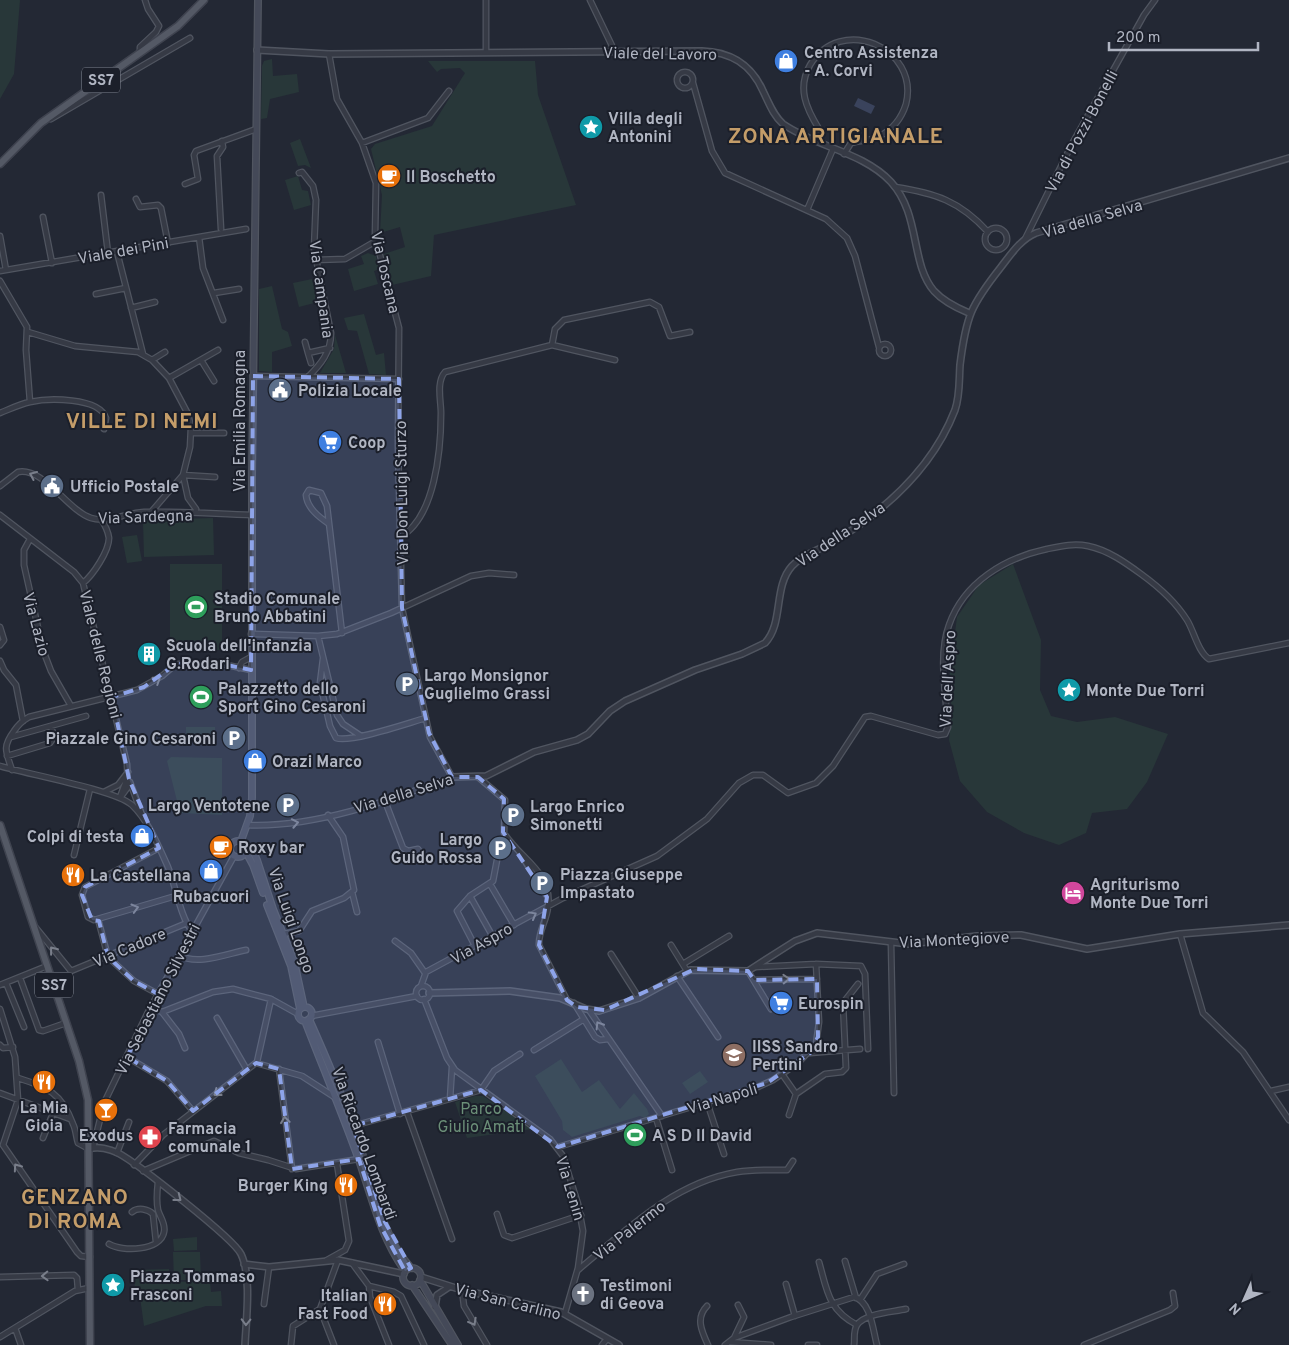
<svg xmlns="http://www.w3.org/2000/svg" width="1289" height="1345" font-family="Overpass,sans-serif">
	<rect width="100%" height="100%" fill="#232834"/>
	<!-- green -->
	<path fill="#283739" d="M0 0H20L14 74 0 99Z
		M272 59 273 76 297 74 299 92 270 99 267 118 261 119 262 66 264 61Z
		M428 61H535L538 95 576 205 434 235 431 276 392 285 384 254 405 247 400 227 380 233 382 195 371 149 375 144 432 126 465 73 460 68 441 69 437 72Z
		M300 139 311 168 305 165 298 166 290 143Z
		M298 176 302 190 308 191 311 205 294 210 285 180Z
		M368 253 376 256 379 269 374 271 378 284 354 291 348 269 364 264 361 256Z
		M312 279 318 302 299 307 293 283Z
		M272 286 282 329 288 332 292 346 272 352V372L259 371V289Z
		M364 314 376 355 384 353 386 375 369 374 357 331 348 330 344 318Z
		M335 335 346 373H320L334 349Z
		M213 518 214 555 144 557 143 520Z
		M137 535 142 561 127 563 122 537Z
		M170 564H222V650L170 649Z
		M1013 564 1041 640 1040 690 1051 716 1077 722 1115 717 1168 734 1147 782 1127 809 1092 813 1086 833 1059 845 1024 833 987 812 960 781 949 740 952 712 949 680 957 617 979 585Z
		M186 727H215V742L186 741Z
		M171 757 222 758V815L180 813 167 761Z
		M561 1059 582 1092 599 1080 620 1109 634 1093 647 1109 649 1114 645 1118 640 1116 572 1137 563 1130 562 1121 535 1076Z
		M700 1071 708 1082 690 1094 682 1083Z
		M475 1096H483L532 1129 467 1138 455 1102Z
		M197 1237V1250L174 1251 173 1239Z
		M173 1252H200L201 1280H174Z
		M169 1269 170 1282 210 1281 211 1292 221 1291 222 1306H206L144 1326 140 1297H135L134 1270Z"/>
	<!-- water -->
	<path fill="#3a435c" d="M858 98 875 106 871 114 854 106Z"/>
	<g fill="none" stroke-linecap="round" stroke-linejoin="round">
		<!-- minor casing -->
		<g stroke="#505560" stroke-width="7">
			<path id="minor" d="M590 0 615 52
				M140 52V47L156 32 159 26 148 9 145 0
				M486 52V0
				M677 80a8 8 0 1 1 16 0a8 8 0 1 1-16 0Z
				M693 83 712 151 725 173 826 219 847 238 855 256 879 347
				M51 119 190 38
				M815 141 819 129C806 108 797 88 810 65 840 14 920 47 906 104 902 117 893 129 880 136 871 141 861 140 851 143L844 154
				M362 143 428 118 449 91
				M299 173 302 172 313 186 316 200 314 249 331 333C331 352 321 364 308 377
				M185 184 198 179 194 155 196 151 256 129
				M895 187C935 193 960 201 988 232
				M101 195 108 253
				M136 199 140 207 158 205 161 208 168 243
				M807 210 833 149
				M43 217 52 263
				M985 239a11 11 0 1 1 22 0a11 11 0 1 1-22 0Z
				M221 229 217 156 223 147 222 141
				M0 236 6 270
				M199 237 203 268 223 320
				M1025 239 1072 144 1144 15 1155 0
				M117 252 143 354
				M315 260 345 259 376 241
				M0 271 246 229
				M0 281 27 327 26 350 30 402
				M214 293 239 289
				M96 294 126 288
				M131 308 155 302
				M28 332 75 346 138 352 152 360 169 378 188 414 191 427 190 447 183 475 152 511
				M305 342 308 353 330 348
				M879 350a6 6 0 1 1 12 0a6 6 0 1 1-12 0Z
				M552 345 615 360
				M308 353 311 363
				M152 360 165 352
				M201 360 214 381
				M253 376 399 379
				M169 378 218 350
				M0 413C10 409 20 404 30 402 48 398 99 397 106 418L104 429
				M191 433H224
				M0 486 18 472C44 467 67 510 91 518 107 523 127 513 144 512 180 511 216 514 252 515
				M196 509 188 498 183 475 215 477
				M0 515 74 572 83 583 127 764 128 787 120 798
				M329 524C319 517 307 508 306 495L309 490 321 493 327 506 342 633
				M400 537C435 518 441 450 441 413 441 401 436 382 445 372L552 345 555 329 564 320 650 302 659 307 670 336 690 332
				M30 539 24 550V565L43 650 51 671 71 706
				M83 583C93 575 109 551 109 538 108 531 105 525 101 519
				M0 627 4 640 0 645
				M251 634 318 636 337 634 391 613 471 576 489 573 514 575
				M318 636 337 715 343 724 361 736
				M323 659 320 683 330 726 336 738C351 743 408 723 426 718
				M0 661 4 670 16 685 23 721
				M239 668 242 662 251 657
				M11 737 86 716
				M7 756 50 743 54 737 51 726
				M0 766C27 774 115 790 132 805 148 820 159 847 168 867 175 884 181 919 192 931
				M12 770C6 752 2 747 14 731 18 725 22 721 29 717L137 690 162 676 176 664H222L251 670
				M478 777 505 800 504 833C520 859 553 872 548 907 547 920 538 932 539 945L567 1000
				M130 782 142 815
				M104 792 118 785 128 772
				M120 797 126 781
				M385 801 403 848 408 851 418 849 425 861
				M247 825C315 828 388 801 452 777L430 737 402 608 398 445 399 328 375 236 376 183 362 143 337 99 329 54
				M159 848 85 887 82 895 88 917 94 920 179 895
				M74 855 90 789
				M521 855 546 895
				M490 884 514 925
				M352 892 357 912
				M470 896 493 937
				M98 919 108 957 134 981 158 994
				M36 928 71 971 187 923
				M283 934 299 931 312 911 344 898 354 890 343 837 328 815
				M1180 934 1203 1013 1243 1052 1289 1120
				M395 941 411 953 425 973
				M891 943 894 1093
				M671 945 687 971
				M475 946 457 911 470 896 493 881 497 860
				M611 954 639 998
				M179 955C197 966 226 954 246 950
				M683 964 729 936
				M755 967 816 964 861 966 865 974 868 1049
				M748 971 771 1009
				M677 976 718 1037
				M20 978 39 1030 43 1031 66 1023
				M754 980 817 979
				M6 983 24 1027
				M0 985 47 966
				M421 986 426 972 563 898 657 856 707 819 739 783 753 775H763L788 793 816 783 833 766 865 717 871 716 938 735 945 734 948 727C946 696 938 654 949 625 964 582 1005 558 1047 549 1061 546 1074 543 1088 546 1108 550 1126 563 1141 574 1159 587 1175 601 1187 620 1194 631 1198 652 1209 659L1289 643
				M416 993a7 7 0 1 1 14 0a7 7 0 1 1-14 0Z
				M424 999 447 1058 455 1070 550 1139 563 1156 578 1204 583 1231 578 1268 565 1313
				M574 1003 595 1037 600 1040 608 1039
				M819 1005 843 1003
				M151 1008 162 1012 213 992 233 989 271 999 298 1014
				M0 1009 15 1057 18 1100 3 1145 77 1252 81 1256 90 1257
				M589 1010 662 1116
				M162 1012 179 1034 185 1048
				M311 1016 417 996
				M217 1018 247 1070
				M378 1042 400 1114
				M0 1045 3 1048 13 1047
				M534 1050 584 1019
				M810 1053 860 1049
				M127 1057 167 1081 193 1111
				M256 1063 302 1076 336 1098
				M279 1069 292 1169
				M782 1074 796 1094
				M18 1078C47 1087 62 1093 73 1124 76 1130 76 1137 78 1143L89 1149
				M1271 1091 1289 1087
				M0 1093 70 1119
				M450 1099 481 1090 494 1071 520 1054
				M707 1102 724 1154
				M407 1112 452 1239
				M789 1115 796 1094 825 1074 842 1072 846 1068 843 1003 858 984
				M656 1118 672 1170
				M353 1126 450 1099 452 1067
				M43 1138 53 1113
				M558 1147 758 1087 773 1080 798 1063 816 1044 819 1022 816 964
				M93 1148 104 1103 147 1014 234 856
				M117 1153 129 1122
				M134 1165 163 1135 257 1062 271 999
				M143 1171 214 1141 239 1153 268 1160 296 1169 359 1159
				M132 1212C138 1207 148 1209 153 1214L156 1242
				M497 1214 504 1235 512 1238 581 1215
				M109 1244C122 1252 161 1251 164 1232 166 1224 160 1217 158 1210 156 1201 157 1191 158 1182
				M327 1260 345 1250 349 1241 337 1164
				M845 1261 856 1298
				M819 1262C827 1290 828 1310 857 1325
				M352 1263 369 1286
				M578 1270C625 1231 673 1183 737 1172 754 1169 770 1170 787 1170L793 1161
				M0 1277 74 1275 77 1278 78 1290
				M786 1284 795 1316
				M369 1286 394 1292 401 1296 424 1345
				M369 1286 370 1297 389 1345
				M462 1290 464 1306 487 1345
				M860 1300 877 1274 904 1264
				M264 1304 269 1267
				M707 1306C695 1318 702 1332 708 1345
				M15 1328 21 1345
				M0 1337 75 1291 89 1288
				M734 1338 744 1317 738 1305
				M730 1342 771 1345
				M291 1345 293 1326 320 1309
				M334 1345 320 1309 338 1260
				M602 1345 607 1339
				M725 1345 734 1338 791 1317 854 1297C871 1301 873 1331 877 1345
				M808 1345H817
				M854 1345C855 1339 853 1331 857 1325 865 1313 893 1312 906 1309
				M1084 1345 1170 1310 1175 1306 1173 1293"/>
		</g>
		<!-- tertiary casing -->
		<g stroke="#505560" stroke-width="8">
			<path id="tertiary" d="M257 50 329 54 702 51C731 52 751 64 763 91 769 103 773 115 783 124 816 147 863 152 891 182 921 215 910 263 934 291 943 301 957 308 969 313
				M452 777 486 776 534 752 577 740 588 734 610 711 625 701 695 670 742 654 765 643C784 623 773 587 792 566 804 553 823 549 838 539 888 508 933 467 955 410 960 396 959 380 960 365 966 316 971 305 1001 267 1011 254 1021 239 1036 233L1289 158
				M429 993 510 991 560 998 586 1009 599 1011 639 998 690 970 748 971 795 941 817 933 909 944 977 936 1021 935 1087 949 1180 934 1289 925
				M89 1149C98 1146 110 1149 118 1153 137 1163 233 1238 241 1254 252 1277 246 1320 245 1345
				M244 1264 269 1267 338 1260 404 1274
				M421 1277 462 1290 561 1312 619 1345
				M435 1307 437 1295 449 1287"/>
		</g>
		<!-- secondary casing -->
		<g stroke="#505560" stroke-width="8">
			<path id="secondary" d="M230 849a8 8 0 1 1 16 0a8 8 0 1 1-16 0Z
				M241 841 250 816 252 798V477L258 0
				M246 846 253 851 257 860 273 909 294 961 304 1007
				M246 852 253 865 263 893
				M267 905 291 966 300 1009
				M298 1014a7 7 0 1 1 14 0a7 7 0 1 1-14 0Z
				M309 1019C326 1057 342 1095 356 1133 371 1177 379 1233 411 1268
				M305 1021C322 1065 340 1108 356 1152 371 1193 379 1235 405 1271
				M403 1277a9 9 0 1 1 18 0a9 9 0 1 1-18 0Z
				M420 1280 458 1345
				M412 1285 452 1345"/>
		</g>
		<!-- primary casing -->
		<g stroke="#3f434f" stroke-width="9">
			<path id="primary" d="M0 164 41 123 178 26 204 0
				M0 825 79 1061 88 1100 90 1345"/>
		</g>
		<!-- minor -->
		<use href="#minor" stroke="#363a45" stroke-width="4.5"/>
		<!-- tertiary -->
		<use href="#tertiary" stroke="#363a45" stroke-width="5"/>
		<!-- secondary -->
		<use href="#secondary" stroke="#444958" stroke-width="5.5"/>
		<!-- primary -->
		<use href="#primary" stroke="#545965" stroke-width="6"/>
	</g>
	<!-- one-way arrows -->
	<defs><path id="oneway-chevron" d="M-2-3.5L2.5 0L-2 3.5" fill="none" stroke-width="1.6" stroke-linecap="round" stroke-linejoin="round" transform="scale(1.25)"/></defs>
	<g stroke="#797e8a">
		<use href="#oneway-chevron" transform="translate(33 475) rotate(-156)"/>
		<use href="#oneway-chevron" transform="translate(157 680) rotate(-33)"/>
		<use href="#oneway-chevron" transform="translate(295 823) rotate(-11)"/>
		<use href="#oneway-chevron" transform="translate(135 908) rotate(-16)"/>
		<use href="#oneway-chevron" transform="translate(533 915) rotate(-29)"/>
		<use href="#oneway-chevron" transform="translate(53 950) rotate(-128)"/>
		<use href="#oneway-chevron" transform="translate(786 979) rotate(-2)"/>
		<use href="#oneway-chevron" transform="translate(599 1025) rotate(-122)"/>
		<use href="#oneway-chevron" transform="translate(217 1093) rotate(143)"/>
		<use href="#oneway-chevron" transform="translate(285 1120) rotate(-98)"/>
		<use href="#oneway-chevron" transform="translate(17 1167) rotate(-125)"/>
		<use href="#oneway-chevron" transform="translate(178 1198) rotate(38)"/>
		<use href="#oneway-chevron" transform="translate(45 1276) rotate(178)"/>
		<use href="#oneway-chevron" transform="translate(246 1322) rotate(91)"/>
		<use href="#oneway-chevron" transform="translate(473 1322) rotate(61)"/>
	</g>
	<!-- marked area -->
	<path fill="#8ea4e9" fill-opacity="0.2" stroke="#8ea4e9" stroke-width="4" stroke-dasharray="10 6" stroke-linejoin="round" d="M253 376 399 379 402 608 429 733 452 777H478L504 799 503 832 547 897 539 945 567 1000 577 1007 605 1010 695 969 748 971 754 980 817 979 818 1037 810 1053 767 1083 558 1147 481 1090 353 1126 385 1222 411 1268 405 1271 380 1225 359 1159 292 1169 279 1069 256 1063 193 1111 167 1081 127 1057 158 994 134 981 108 957 99 921 92 920 82 895 85 887 159 848 129 779 112 697 144 687 176 664H222L251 670Z"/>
	<!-- icons -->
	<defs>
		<g id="shop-disc" transform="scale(1.25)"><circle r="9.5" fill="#3f7fe0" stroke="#1b1f2a"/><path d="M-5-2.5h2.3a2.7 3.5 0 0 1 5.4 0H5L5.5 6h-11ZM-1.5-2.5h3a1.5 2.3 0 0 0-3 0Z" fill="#fff"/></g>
		<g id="sight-disc" transform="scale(1.25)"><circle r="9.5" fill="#0f9aa8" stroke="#1b1f2a"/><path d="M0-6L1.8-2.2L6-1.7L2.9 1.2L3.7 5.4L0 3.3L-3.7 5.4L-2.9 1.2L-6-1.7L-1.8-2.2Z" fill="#fff"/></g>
		<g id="cafe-disc" transform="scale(1.25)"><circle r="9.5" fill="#e8710a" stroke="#1b1f2a"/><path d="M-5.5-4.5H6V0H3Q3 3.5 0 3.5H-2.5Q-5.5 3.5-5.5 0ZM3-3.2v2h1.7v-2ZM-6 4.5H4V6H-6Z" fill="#fff"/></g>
		<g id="civic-disc" transform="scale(1.25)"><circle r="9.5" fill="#5c6f8a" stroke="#1b1f2a"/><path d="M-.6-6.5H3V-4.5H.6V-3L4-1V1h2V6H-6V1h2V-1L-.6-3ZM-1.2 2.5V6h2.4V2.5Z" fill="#fff"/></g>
		<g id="supermarket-disc" transform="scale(1.25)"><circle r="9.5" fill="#3f7fe0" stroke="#1b1f2a"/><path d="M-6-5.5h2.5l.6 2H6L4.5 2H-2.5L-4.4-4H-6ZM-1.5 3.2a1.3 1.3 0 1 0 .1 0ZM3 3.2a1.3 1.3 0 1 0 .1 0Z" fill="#fff"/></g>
		<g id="stadium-disc" transform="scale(1.25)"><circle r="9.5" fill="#2e9e5b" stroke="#1b1f2a"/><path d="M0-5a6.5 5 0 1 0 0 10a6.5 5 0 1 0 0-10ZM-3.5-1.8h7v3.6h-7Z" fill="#fff"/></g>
		<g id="building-disc" transform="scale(1.25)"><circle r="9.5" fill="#0f9aa8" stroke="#1b1f2a"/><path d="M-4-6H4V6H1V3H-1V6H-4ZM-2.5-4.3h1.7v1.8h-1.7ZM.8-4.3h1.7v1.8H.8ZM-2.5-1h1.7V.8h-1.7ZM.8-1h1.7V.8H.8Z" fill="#fff"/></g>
		<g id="parking-disc" transform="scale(1.25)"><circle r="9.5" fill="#5c6f8a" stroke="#1b1f2a"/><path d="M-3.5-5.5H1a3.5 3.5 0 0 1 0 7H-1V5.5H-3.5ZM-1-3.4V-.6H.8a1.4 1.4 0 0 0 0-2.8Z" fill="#fff"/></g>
		<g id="restaurant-disc" transform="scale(1.25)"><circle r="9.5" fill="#e8710a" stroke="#1b1f2a"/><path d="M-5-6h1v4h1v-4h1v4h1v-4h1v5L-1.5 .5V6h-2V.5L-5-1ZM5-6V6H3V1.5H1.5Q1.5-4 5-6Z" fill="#fff"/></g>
		<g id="hotel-disc" transform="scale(1.25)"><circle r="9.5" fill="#d1479c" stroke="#1b1f2a"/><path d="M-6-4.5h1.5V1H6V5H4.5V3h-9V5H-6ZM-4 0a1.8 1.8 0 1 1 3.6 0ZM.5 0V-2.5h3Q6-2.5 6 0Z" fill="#fff"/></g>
		<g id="school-disc" transform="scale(1.25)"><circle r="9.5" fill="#8d6e63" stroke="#1b1f2a"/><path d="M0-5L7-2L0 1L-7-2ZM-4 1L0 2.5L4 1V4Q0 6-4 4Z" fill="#fff"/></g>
		<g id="bar-disc" transform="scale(1.25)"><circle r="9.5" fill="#e8710a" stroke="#1b1f2a"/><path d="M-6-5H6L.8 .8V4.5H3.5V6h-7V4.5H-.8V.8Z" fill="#fff"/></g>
		<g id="pharmacy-disc" transform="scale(1.25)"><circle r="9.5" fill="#e0444e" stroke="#1b1f2a"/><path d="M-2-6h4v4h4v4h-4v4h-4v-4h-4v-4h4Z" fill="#fff"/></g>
		<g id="church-disc" transform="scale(1.25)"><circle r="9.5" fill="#6b7280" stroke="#1b1f2a"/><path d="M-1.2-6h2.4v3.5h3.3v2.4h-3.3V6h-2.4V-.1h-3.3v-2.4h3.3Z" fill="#fff"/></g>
	</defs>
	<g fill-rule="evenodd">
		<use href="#shop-disc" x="786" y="61"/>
		<use href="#sight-disc" x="591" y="127"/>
		<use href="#cafe-disc" x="389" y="176"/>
		<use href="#civic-disc" x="280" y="390"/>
		<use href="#supermarket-disc" x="330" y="442"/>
		<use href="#civic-disc" x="52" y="486"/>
		<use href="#stadium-disc" x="196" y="607"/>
		<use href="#building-disc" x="149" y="654"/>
		<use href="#parking-disc" x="407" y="684"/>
		<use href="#sight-disc" x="1069" y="690"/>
		<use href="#stadium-disc" x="201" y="697"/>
		<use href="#parking-disc" x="234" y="738"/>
		<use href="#shop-disc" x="255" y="761"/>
		<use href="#parking-disc" x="288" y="805"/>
		<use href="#parking-disc" x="513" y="815"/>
		<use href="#shop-disc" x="142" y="836"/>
		<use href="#cafe-disc" x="221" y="847"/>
		<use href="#parking-disc" x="500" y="848"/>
		<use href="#shop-disc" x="211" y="871"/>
		<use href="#restaurant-disc" x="73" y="875"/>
		<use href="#parking-disc" x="542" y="883"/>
		<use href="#hotel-disc" x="1073" y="893"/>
		<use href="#supermarket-disc" x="781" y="1003"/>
		<use href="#school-disc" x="734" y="1055"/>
		<use href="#restaurant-disc" x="44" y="1082"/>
		<use href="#bar-disc" x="106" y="1110"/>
		<use href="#stadium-disc" x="635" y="1135"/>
		<use href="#pharmacy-disc" x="150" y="1137"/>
		<use href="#restaurant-disc" x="346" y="1185"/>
		<use href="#sight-disc" x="113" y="1285"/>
		<use href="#church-disc" x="583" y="1294"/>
		<use href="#restaurant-disc" x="385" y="1304"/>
	</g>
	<g text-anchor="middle" stroke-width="4" stroke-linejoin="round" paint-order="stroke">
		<!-- shield labels -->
		<g fill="#1b1f2a" stroke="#838894" stroke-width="1">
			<rect x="82" y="67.5" width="38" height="25" rx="4"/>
			<rect x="35" y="972.5" width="38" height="25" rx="4"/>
		</g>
		<g font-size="15" font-weight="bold" fill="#b0b5c2">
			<text x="101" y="85">SS7</text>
			<text x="54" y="990">SS7</text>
		</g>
		<!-- poi labels -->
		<g font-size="16" font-weight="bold" fill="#b0b5c2" stroke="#1b1f2a" text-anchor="start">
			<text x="804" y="58">Centro Assistenza<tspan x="804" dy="18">- A. Corvi</tspan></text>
			<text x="608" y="124">Villa degli<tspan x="608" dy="18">Antonini</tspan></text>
			<text x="406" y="182">Il Boschetto</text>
			<text x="298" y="396">Polizia Locale</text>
			<text x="348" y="448">Coop</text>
			<text x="70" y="492">Ufficio Postale</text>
			<text x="214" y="604">Stadio Comunale<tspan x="214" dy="18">Bruno Abbatini</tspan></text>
			<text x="166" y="651">Scuola dell'infanzia<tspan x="166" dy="18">G.Rodari</tspan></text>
			<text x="424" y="681">Largo Monsignor<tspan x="424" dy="18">Guglielmo Grassi</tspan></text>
			<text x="218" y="694">Palazzetto dello<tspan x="218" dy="18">Sport Gino Cesaroni</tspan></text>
			<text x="1086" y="696">Monte Due Torri</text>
			<text x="216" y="744" text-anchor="end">Piazzale Gino Cesaroni</text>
			<text x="272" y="767">Orazi Marco</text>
			<text x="270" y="811" text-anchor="end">Largo Ventotene</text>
			<text x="530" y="812">Largo Enrico<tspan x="530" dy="18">Simonetti</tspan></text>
			<text x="124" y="842" text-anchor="end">Colpi di testa</text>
			<text x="482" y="845" text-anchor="end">Largo<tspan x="482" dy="18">Guido Rossa</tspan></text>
			<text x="238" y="853">Roxy bar</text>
			<text x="560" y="880">Piazza Giuseppe<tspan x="560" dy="18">Impastato</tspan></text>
			<text x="90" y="881">La Castellana</text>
			<text x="1090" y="890">Agriturismo<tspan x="1090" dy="18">Monte Due Torri</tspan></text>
			<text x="211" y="902" text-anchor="middle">Rubacuori</text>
			<text x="798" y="1009">Eurospin</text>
			<text x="752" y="1052">IISS Sandro<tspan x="752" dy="18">Pertini</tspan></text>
			<text x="44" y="1113" text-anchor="middle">La Mia<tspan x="44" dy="18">Gioia</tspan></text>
			<text x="168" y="1134">Farmacia<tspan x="168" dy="18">comunale 1</tspan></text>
			<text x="106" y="1141" text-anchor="middle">Exodus</text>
			<text x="652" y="1141">A S D Il David</text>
			<text x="328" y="1191" text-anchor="end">Burger King</text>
			<text x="130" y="1282">Piazza Tommaso<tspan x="130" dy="18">Frasconi</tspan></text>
			<text x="600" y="1291">Testimoni<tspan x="600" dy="18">di Geova</tspan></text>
			<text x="368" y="1301" text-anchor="end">Italian<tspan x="368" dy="18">Fast Food</tspan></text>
		</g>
		<!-- street labels -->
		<g font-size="16" fill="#b0b5c2" stroke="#1b1f2a">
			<text transform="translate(660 53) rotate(1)" y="6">Viale del Lavoro</text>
			<text transform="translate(1081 131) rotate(-62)" y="6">Via di Pozzi Bonelli</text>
			<text transform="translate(1092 218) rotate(-16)" y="6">Via della Selva</text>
			<text transform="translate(123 250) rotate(-10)" y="6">Viale dei Pini</text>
			<text transform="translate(386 272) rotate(77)" y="6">Via Toscana</text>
			<text transform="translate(322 289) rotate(82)" y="6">Via Campania</text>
			<text transform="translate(239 421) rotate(-90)" y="6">Via Emilia Romagna</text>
			<text transform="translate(401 493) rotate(-91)" y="6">Via Don Luigi Sturzo</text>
			<text transform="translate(145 516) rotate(-2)" y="6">Via Sardegna</text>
			<text transform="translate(840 534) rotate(-34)" y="6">Via della Selva</text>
			<text transform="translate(37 624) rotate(75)" y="6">Via Lazio</text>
			<text transform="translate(101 654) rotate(76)" y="6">Viale delle Regioni</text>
			<text transform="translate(947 679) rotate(-87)" y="6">Via dell'Aspro</text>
			<text transform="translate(403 793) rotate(-17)" y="6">Via della Selva</text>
			<text transform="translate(292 920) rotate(71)" y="6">Via Luigi Longo</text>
			<text transform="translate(954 939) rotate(-3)" y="6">Via Montegiove</text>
			<text transform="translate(481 943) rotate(-29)" y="6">Via Aspro</text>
			<text transform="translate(129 947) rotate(-23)" y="6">Via Cadore</text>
			<text transform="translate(157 999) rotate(-63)" y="6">Via Sebastiano Silvestri</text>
			<text transform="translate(722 1098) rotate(-17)" y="6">Via Napoli</text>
			<text transform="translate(365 1143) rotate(70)" y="6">Via Riccardo Lombardi</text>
			<text transform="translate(571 1188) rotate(73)" y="6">Via Lenin</text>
			<text transform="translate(629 1230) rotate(-38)" y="6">Via Palermo</text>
			<text transform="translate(508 1301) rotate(14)" y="6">Via San Carlino</text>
		</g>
		<!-- park labels -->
		<g font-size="16" fill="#6b8f78" stroke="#1b1f2a">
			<text x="481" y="1114">Parco<tspan x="481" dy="18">Giulio Amati</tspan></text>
		</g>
		<!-- district labels -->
		<g font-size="21" font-weight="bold" letter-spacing="1" fill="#c49d69" stroke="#1b1f2a">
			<text x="836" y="143">ZONA ARTIGIANALE</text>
			<text x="142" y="428">VILLE DI NEMI</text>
			<text x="75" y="1204">GENZANO<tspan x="75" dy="24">DI ROMA</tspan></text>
		</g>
	</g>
	<!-- north arrow -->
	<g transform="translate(1244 1300) rotate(225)" stroke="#1b1f2a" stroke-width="4" paint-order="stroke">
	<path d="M0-4L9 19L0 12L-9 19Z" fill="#b0b5c2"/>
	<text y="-8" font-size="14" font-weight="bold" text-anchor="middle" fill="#b0b5c2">N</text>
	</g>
	<!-- scale -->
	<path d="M1109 42v8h149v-8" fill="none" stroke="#b0b5c2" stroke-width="2.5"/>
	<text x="1116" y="42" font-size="15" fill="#b0b5c2" stroke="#1b1f2a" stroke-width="4" paint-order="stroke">200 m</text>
</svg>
